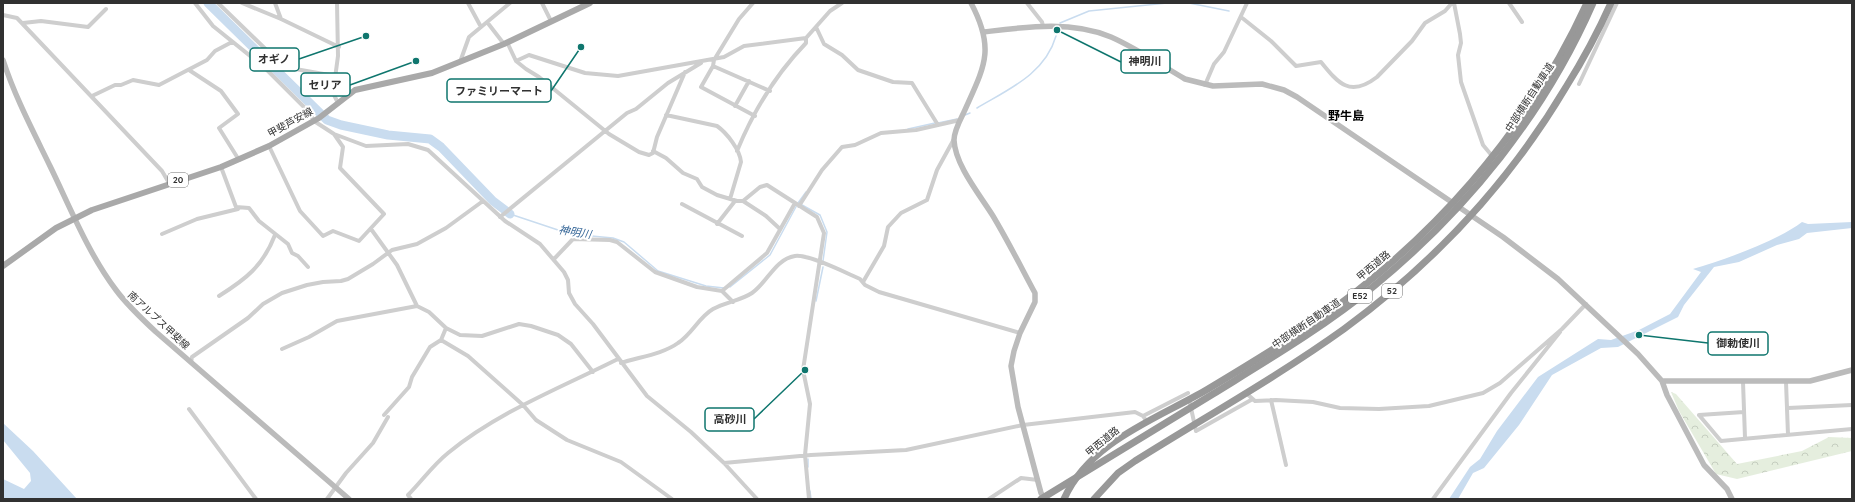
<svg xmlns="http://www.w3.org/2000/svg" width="1855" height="502" font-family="Quicksand,'Noto Sans JP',sans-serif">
	<defs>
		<pattern id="forest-crowns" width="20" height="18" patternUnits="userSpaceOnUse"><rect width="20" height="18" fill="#e5eede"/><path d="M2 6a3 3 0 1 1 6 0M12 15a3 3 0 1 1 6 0" fill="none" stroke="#c5cdbf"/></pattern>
	</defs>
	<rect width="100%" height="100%" fill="#fff"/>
	<!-- forest -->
	<path fill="url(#forest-crowns)" d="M1671 392 1676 394 1737 464 1802 451 1829 437 1852 438V451L1737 479 1716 474 1679 411Z"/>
	<!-- water -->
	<path fill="#c9dcef" d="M1802 222 1808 224 1852 222V228L1807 233 1799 239 1777 245 1739 262 1714 267 1684 305 1678 317 1618 347 1601 348 1552 375 1519 425 1484 468 1473 473 1458 499H1449L1470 467 1480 459 1497 431 1538 377 1598 339 1611 340 1639 330 1670 314 1701 272 1693 269C1724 260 1777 241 1802 222Z
		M3 423 33 451 77 499H3V479L24 489 31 481 30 473 3 440Z"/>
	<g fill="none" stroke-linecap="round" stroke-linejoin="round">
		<!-- stream -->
		<path stroke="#c9dcef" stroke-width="1.5" d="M1189 3 1229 11
			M1060 23 1089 11 1167 3
			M1057 30V31
			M977 108C1009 89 1045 74 1056 36
			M965 115 970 113
			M938 123 957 119
			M908 129 935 123
			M802 205 820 215 827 232 823 261
			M510 214 561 231 581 235 613 238 624 242 658 271 706 286 724 288
			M730 287 770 255 798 203 806 192
			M816 301 823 267
			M808 459V467
			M810 491 811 499"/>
		<!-- river -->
		<path stroke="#c9dcef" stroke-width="9" d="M208 3 327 120 341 125 388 135 430 139 441 147 493 201 510 214"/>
		<!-- street -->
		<path stroke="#cecece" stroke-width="4" d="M195 3 213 26 264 67 308 111 314 121 334 134 366 146 408 144 428 150 505 221 540 244 564 272 568 280 569 293 575 304 593 324 647 396 691 432 724 463 757 499
			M218 3 284 67 335 76
			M242 3 281 19 339 47
			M275 3 281 19
			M337 3 338 56 333 93 338 103
			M468 3 481 27
			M542 3 551 21
			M753 3 739 19 714 60 713 66 701 87 755 116
			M1027 3 1042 22 1043 26
			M1454 3 1460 34 1461 43 1458 55 1461 82 1483 145 1493 157
			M1509 3 1522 22
			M3 15 17 18 162 171 169 183
			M1241 17 1271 41 1296 66 1321 62C1338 83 1350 98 1377 77L1412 41 1425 23 1445 11 1452 3
			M487 22 504 44
			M23 23 41 21 88 27 106 9
			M816 27 824 44 842 55 858 70 893 82 912 83 938 125
			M507 42 516 61 526 69 539 77 609 134 639 152 649 155 653 153 657 137 685 72
			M516 61 529 55 585 73 618 76 724 57 744 46 806 38 830 11 842 3
			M460 62 469 37 510 3
			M713 66 770 91
			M189 70 221 91 238 114 219 128 239 160
			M1579 84 1617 3
			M1205 85 1214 64 1224 52 1247 3
			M92 96 115 85H121L133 80 159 85 207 60 215 51 232 42
			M735 106 749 81
			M666 115 717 126C727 133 740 150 741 162L730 199
			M269 146 300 211 323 236 333 231 359 241 384 214 340 168 343 147 334 134
			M653 151 666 158 683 173 697 179 702 187 717 195 737 201H743L760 187 767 185 817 217 824 233 803 370 810 404 805 455 809 499
			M737 151C753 112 777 73 806 43V38
			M221 167 236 207 249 208 259 221 288 244 292 253 298 256 308 267
			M743 201 766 216 780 229
			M682 204 742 236
			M799 206 822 170 842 147 855 145 881 133 916 130 960 120
			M500 217 627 113 636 109 668 83 701 63
			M717 224 735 201
			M371 229 397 265 417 306 429 312 446 328 441 340 430 347 412 377 409 387 384 415
			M162 234 197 219 238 209
			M554 259 573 239 610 240 617 242 655 272 697 287 722 291 767 253 795 203
			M863 282 884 246 888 227 901 213 927 200 937 170 954 139
			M722 291 733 302
			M219 296C246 279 263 266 275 235
			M446 328 460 335 482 336 519 324 531 326 558 335 571 344 593 372
			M441 340 468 356 523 405 536 420 567 440 621 462 672 499
			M282 349 309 337 337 321 417 306
			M191 362 192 357 248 318 263 304 282 293 307 285 323 282 341 281 348 279 373 264 392 250 417 244 446 228 483 201
			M621 363C639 357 663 354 678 343 692 334 699 317 713 309 725 302 740 301 752 293 767 283 775 259 795 256 809 254 846 273 860 279L865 285 879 292 1020 333
			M1743 382 1745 438
			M1786 382 1788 435
			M1246 393 1255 401 1276 400 1313 402 1340 408 1379 409 1429 406 1483 393 1500 383 1562 329 1586 304
			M1189 399 1196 431 1251 400
			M1271 400 1286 465
			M1788 408 1852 405
			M189 409 256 499
			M1699 415 1721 441 1852 429
			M1699 415 1744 412
			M1143 416 1188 393
			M724 463 811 455 906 450 1023 425 1135 412 1143 416 1147 422
			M327 499 346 473 373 443 388 417
			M411 499 408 495C421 482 433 465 448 453 498 412 560 388 618 359
			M989 499 1021 478 1038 480
			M1433 499 1511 393 1560 332"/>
		<!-- secondary -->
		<path stroke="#bbb" stroke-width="5.5" d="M971 3C996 50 984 67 964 112 960 120 954 131 954 140 955 165 980 195 993 216 1008 241 1021 267 1035 293V302L1020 333 1014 351 1011 366 1018 407 1041 493 1045 499
			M984 32C1025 27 1071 20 1111 37 1136 48 1161 65 1185 79L1213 86 1262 84 1284 90 1297 97 1503 237 1558 279 1638 354 1662 381 1667 395 1704 465 1727 489 1732 499
			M3 60C15 97 33 131 50 166 70 207 88 253 116 290 127 305 142 319 156 332L349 499
			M1662 381H1810L1852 370"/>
		<!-- primary -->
		<path stroke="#a9a9a9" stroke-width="6" d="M3 266 56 228 92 210 221 167 269 146 319 118 355 90 432 73 504 44 590 3"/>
		<!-- highway -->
		<path stroke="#989898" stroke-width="7" d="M1064 499C1090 441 1157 419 1208 389 1243 368 1278 347 1312 324 1430 243 1527 134 1587 3
			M1094 499 1118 473 1135 461C1205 417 1277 377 1344 329 1434 263 1509 183 1566 87 1583 60 1598 32 1611 3"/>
		<!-- highway-bridge -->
		<path stroke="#989898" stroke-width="7" d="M1041 499C1098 464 1156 429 1213 394 1268 360 1324 327 1374 286 1467 210 1545 113 1593 3"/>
	</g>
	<g text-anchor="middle" stroke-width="4" stroke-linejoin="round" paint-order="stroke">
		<!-- shield labels -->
		<g fill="#fff" stroke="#6f6f6f" stroke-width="1">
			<rect x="168" y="173" width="20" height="14" rx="3"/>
			<rect x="1382" y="284" width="20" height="14" rx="3"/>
			<rect x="1348" y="289" width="24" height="14" rx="3"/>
		</g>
		<g font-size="9" font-weight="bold" fill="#313131">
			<text x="178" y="183">20</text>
			<text x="1392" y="294">52</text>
			<text x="1360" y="299">E52</text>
		</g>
		<!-- street labels -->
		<g font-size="10" fill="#313131" stroke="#fff">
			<text transform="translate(1529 97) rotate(-57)" y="4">中部横断自動車道</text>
			<text transform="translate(290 122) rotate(-29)" y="4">甲斐芦安線</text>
			<text transform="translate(1373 265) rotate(-40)" y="4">甲西道路</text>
			<text transform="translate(159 320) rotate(43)" y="4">南アルプス甲斐線</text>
			<text transform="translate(1306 323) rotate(-34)" y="4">中部横断自動車道</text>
			<text transform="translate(1102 441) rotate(-39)" y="4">甲西道路</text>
		</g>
		<!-- water labels -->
		<g font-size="11" font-style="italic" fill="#386899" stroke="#fff">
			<text transform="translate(575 232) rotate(9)" y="4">神明川</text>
		</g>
		<!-- quarter labels -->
		<g font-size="12" font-weight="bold" fill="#000" stroke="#fff">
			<text x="1346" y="120">野牛島</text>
		</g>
	</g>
	<!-- callouts -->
	<path fill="none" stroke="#0f766e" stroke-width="1.5" d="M366 36L299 59M1057 30L1121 62M416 61L350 85M581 47L551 91M1639 335L1708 343M805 370L754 419"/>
	<g fill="#0f766e" stroke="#fff" stroke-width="1.5">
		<circle cx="366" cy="36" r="4"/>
		<circle cx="1057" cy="30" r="4"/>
		<circle cx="416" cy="61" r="4"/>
		<circle cx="581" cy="47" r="4"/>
		<circle cx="1639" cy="335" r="4"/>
		<circle cx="805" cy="370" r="4"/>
	</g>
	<g fill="#fff" stroke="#0f766e" stroke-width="1.5">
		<rect x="250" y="48" width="49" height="23" rx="4"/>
		<rect x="1121" y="50" width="49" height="23" rx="4"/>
		<rect x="301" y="73" width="49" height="23" rx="4"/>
		<rect x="447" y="79" width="104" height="23" rx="4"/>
		<rect x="1708" y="332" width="60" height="23" rx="4"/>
		<rect x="705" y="408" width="49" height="23" rx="4"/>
	</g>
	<g font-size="11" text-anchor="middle" font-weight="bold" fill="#313131">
		<text x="274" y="63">オギノ</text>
		<text x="1145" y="65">神明川</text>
		<text x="325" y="89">セリア</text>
		<text x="499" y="95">ファミリーマート</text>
		<text x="1738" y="347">御勅使川</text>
		<text x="730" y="423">高砂川</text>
	</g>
	<!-- border -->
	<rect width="1855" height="502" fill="none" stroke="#313131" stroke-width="8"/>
</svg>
